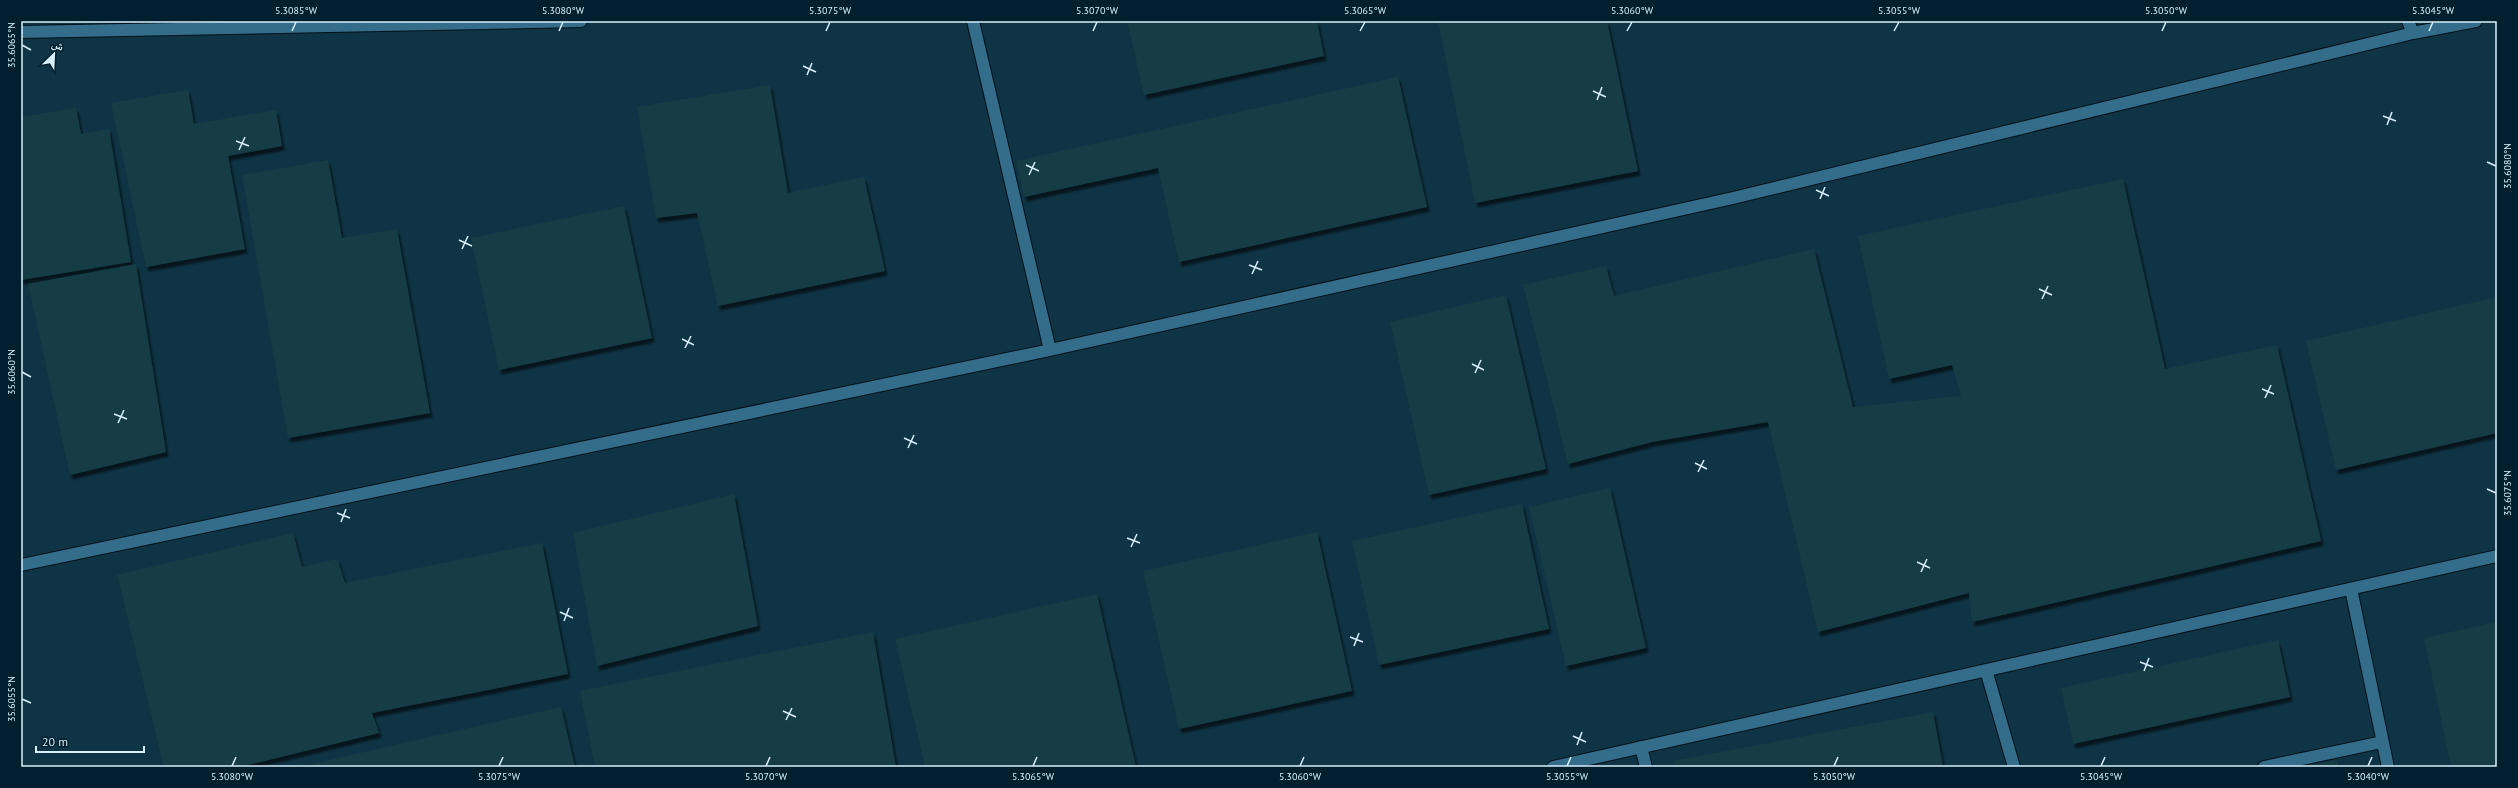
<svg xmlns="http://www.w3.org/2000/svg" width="2518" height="788" font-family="'PT Sans','Noto Naskh Arabic',sans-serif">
	<defs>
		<filter id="shadow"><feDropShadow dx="2.5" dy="4.5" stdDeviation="1" flood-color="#0009"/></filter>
	</defs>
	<rect width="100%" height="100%" fill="#0a2938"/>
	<!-- built -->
	<path fill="#0f3445" d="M21 21H2497V767H21Z"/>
	<!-- building -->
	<path fill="#163d45" filter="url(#shadow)" d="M1127 21H1317L1324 56 1144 95Z
		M1438 21H1607L1638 171 1475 203Z
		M1398 77 1427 207 1179 262 1158 168 1024 197 1016 161Z
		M770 85 788 193 864 177 885 271 718 306 697 213 656 218 637 107Z
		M188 90 194 124 276 110 282 146 228 156 245 249 146 267 111 103Z
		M76 108 81 134 109 129 131 262 21 280V117Z
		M328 160 342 238 397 229 430 413 288 438 242 175Z
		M2123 179 2165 369 2277 345 2321 541 1972 622 1969 593 1818 632 1768 422 1652 442 1568 464 1523 285 1606 266 1614 296 1814 249 1853 407 1961 396 1952 365 1889 379 1858 236Z
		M624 206 652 338 499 370 471 238Z
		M136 264 166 452 70 475 28 284Z
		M1506 295 1546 469 1429 495 1390 322Z
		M2497 297V433L2336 470 2306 341Z
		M1610 488 1646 648 1566 666 1529 507Z
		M734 494 758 626 597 666 573 533Z
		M1522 504 1549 629 1379 665 1352 541Z
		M1317 532 1352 691 1179 729 1143 571Z
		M293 533 302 567 337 559 345 583 542 543 568 674 372 713 379 733 240 767H164L117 575Z
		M1097 594 1136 767H925L895 639Z
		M2497 622V767H2451L2424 638Z
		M873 632 896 767H595L580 691Z
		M2278 640 2290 697 2073 744 2061 688Z
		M561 707 575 767H303V766Z
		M1933 712 1943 767H1674L1673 761Z
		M2337 760 2339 767H2308V766Z"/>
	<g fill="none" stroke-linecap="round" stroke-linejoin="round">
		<!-- minor casing -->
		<g stroke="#02111a" stroke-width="14">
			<path id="minor" d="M973 21 1050 350
				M2408 21 2413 33
				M21 32 581 21
				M21 565 1050 350 1733 198 2413 33 2476 21
				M2351 589 2388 767
				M1986 670 2014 767
				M1641 747 1646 767
				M1553 767 2497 556
				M2264 767 2382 742"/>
		</g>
		<!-- minor -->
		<use href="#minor" stroke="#346d8a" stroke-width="12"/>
	</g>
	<!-- ticks -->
	<path fill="none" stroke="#d8effc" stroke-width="1.5" d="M292 31 296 22M559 31 563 22M826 31 830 22M1093 31 1097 22M1360 31 1365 22M1627 31 1632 22M1894 31 1899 22M2162 31 2166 22M2429 31 2433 22M22 45 31 50M803 66 816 72M807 75 812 63M1593 91 1606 97M1597 100 1602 87M2383 116 2396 121M2387 125 2392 112M236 141 249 146M239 150 245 137M2487 162 2496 166M1026 165 1039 171M1029 175 1035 162M1816 190 1829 196M1820 199 1825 187M459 240 472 246M462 249 468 236M1249 265 1262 270M1252 274 1258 261M2039 289 2052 295M2042 299 2048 286M682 339 694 345M685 348 691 336M1472 364 1484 370M22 372 31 377M1475 373 1481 360M2262 389 2274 394M2265 398 2271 385M114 414 127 419M118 423 124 410M904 438 917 444M908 448 914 435M1695 463 1707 469M1698 472 1704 460M2487 489 2496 493M337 513 350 518M341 522 346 509M1127 538 1140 543M1131 547 1137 534M1917 562 1930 568M1921 572 1927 559M560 612 573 618M564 621 569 608M1350 637 1363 642M1354 646 1359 633M2140 662 2153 667M2144 671 2149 658M22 699 31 703M783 711 796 717M786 720 792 708M1573 736 1586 742M1577 745 1582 732M232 766 236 757M499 766 503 757M766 766 770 757M1033 766 1037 757M1300 766 1304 757M1567 766 1571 757M1834 766 1838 757M2101 766 2105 757M2368 766 2372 757"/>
	<!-- border -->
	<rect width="2518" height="788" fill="none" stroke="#011f2e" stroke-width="44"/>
	<!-- north arrow -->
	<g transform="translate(54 54) rotate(24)" stroke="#011f2e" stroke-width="3" paint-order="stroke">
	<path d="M0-3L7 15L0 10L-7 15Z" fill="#d8effc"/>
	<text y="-6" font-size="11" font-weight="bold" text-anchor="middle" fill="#d8effc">ش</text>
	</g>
	<!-- scale -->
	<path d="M36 746v6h108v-6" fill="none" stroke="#d8effc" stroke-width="2"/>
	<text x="42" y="746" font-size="12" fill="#d8effc" stroke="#011f2e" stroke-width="3" paint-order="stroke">20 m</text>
	<rect x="22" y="22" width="2474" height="744" fill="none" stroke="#d8effc" stroke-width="1.5"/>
	<g font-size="10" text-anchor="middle" fill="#d8effc">
		<text x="296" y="14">5.3085°W</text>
		<text x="563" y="14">5.3080°W</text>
		<text x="830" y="14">5.3075°W</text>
		<text x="1097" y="14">5.3070°W</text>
		<text x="1365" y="14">5.3065°W</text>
		<text x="1632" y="14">5.3060°W</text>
		<text x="1899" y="14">5.3055°W</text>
		<text x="2166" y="14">5.3050°W</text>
		<text x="2433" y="14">5.3045°W</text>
		<text transform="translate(11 45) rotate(-90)" y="4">35.6065°N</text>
		<text transform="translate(2507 166) rotate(-90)" y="4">35.6080°N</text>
		<text transform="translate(11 372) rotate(-90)" y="4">35.6060°N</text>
		<text transform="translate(2507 493) rotate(-90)" y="4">35.6075°N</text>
		<text transform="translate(11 699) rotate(-90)" y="4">35.6055°N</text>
		<text x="232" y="780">5.3080°W</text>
		<text x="499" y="780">5.3075°W</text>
		<text x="766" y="780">5.3070°W</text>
		<text x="1033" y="780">5.3065°W</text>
		<text x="1300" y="780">5.3060°W</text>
		<text x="1567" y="780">5.3055°W</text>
		<text x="1834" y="780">5.3050°W</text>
		<text x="2101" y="780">5.3045°W</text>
		<text x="2368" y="780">5.3040°W</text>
	</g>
</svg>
